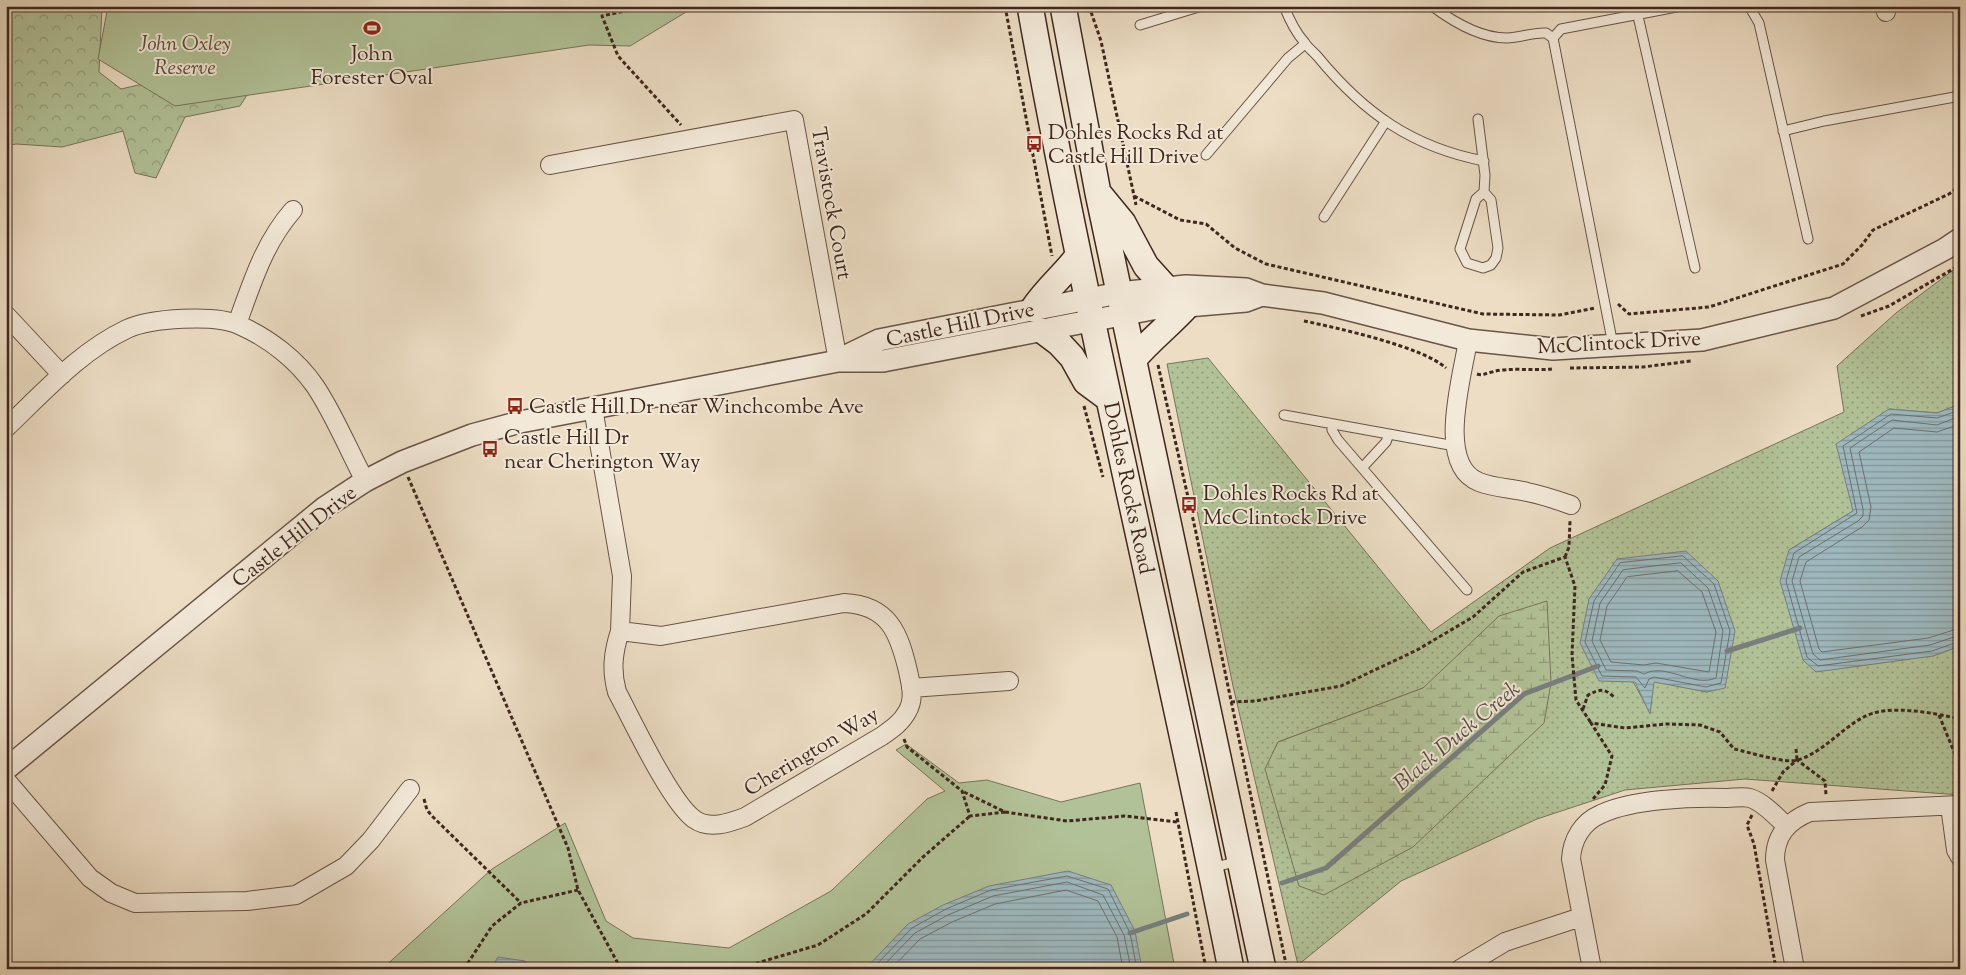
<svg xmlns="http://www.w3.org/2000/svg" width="1966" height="975" font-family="'Sorts Mill Goudy',serif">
	<defs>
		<pattern id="grass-dots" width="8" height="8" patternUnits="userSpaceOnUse" patternTransform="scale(1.25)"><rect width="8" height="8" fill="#b2c298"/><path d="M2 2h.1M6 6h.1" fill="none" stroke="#929e7b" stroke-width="1.8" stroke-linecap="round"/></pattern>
		<pattern id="forest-crowns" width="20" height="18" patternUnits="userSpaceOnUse" patternTransform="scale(1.25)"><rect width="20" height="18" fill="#b2c298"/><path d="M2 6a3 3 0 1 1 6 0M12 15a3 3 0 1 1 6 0" fill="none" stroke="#929e7b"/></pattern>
		<pattern id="wetland-marsh" width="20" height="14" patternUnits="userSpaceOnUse" patternTransform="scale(1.25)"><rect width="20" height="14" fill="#b2c298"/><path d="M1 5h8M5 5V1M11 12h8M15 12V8" fill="none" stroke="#929e7b"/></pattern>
		<pattern id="water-rules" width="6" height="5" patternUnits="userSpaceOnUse" patternTransform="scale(1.25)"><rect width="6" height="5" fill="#9eb9bf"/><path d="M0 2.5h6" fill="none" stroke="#82969b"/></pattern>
	</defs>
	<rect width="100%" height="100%" fill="#ecddc4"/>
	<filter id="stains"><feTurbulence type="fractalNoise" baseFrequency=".004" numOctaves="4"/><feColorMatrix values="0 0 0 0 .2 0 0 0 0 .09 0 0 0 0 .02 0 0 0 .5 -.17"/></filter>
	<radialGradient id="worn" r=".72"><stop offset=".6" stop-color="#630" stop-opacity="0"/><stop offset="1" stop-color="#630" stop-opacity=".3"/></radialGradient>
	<!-- grass -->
	<path fill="url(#grass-dots)" stroke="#78745b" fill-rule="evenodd" d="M1960 265V404L1937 413 1889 409 1853 511 1789 550 1933 656 1960 646V795L1745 779 1625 790 1537 819 1401 881 1298 965 1233 686 1167 364 1208 358 1431 632 1550 548 1844 412 1837 366 1896 313ZM1589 599 1707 692 1653 681 1650 713ZM1423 688 1265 770 1278 742Z"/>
	<!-- forest -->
	<path fill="url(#forest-crowns)" stroke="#78745b" d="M6 6H102L99 72 121 89 160 80 258 78 240 106 185 117 156 178 135 173 123 131 62 147 16 144 6 146Z"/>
	<!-- wetland -->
	<path fill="url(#wetland-marsh)" stroke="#78745b" d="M1547 601 1551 683 1544 723 1413 847 1324 895 1299 886 1265 769 1278 742 1423 688 1499 616Z"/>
	<!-- park -->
	<path fill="#b2c298" stroke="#78745b" d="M108 6H696L630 46 589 45 175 106 98 59Z
		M906 744 959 783 987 780 1061 802 1140 783 1175 969H382L492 869 565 823 606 921 633 938 729 948 831 891 927 799 945 791 896 750Z"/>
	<!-- water -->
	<path fill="url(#water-rules)" stroke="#787f7f" d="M1960 404V646L1933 656 1816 672 1803 660 1780 581 1789 550 1853 511 1836 444 1889 409 1937 413Z
		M1686 551 1718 581 1735 631 1725 688 1707 692 1654 682 1650 714 1635 682 1599 681 1580 643 1589 599 1617 559Z
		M1068 871 1111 885 1135 931 1142 969H865L908 924 943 905 989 886Z
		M498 957 525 961 529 969H491Z"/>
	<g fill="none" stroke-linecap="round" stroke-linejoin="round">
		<!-- shore -->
		<path stroke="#6e706e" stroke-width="1" d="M1960 410 1937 418 1891 414 1843 446 1857 513 1794 553 1786 581 1807 657 1818 666 1932 651 1960 641
			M1960 416 1937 425 1892 420 1850 448 1863 509V516L1858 521 1799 557 1792 581 1813 654 1820 660 1930 645 1960 635
			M1960 424 1937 432 1894 428 1859 452 1871 507 1869 520 1862 527 1806 562 1800 581 1819 649 1822 652 1928 638 1960 628
			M1683 556 1714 584 1730 631 1721 683 1706 687 1654 677 1649 679 1645 688 1636 677 1602 676 1585 642 1594 601 1620 563Z
			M1681 563 1708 588 1723 631 1716 678C1693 688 1666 662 1644 674L1637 671 1606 670 1592 641 1600 603 1623 570Z
			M1678 571 1702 592 1716 632 1709 672 1656 663 1644 665 1611 662 1600 640 1607 606 1627 577Z
			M872 969 912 928 946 909 991 890 1067 876 1108 889 1130 933 1137 969
			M880 969 915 933 948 915 993 896 1067 882 1103 895 1124 935 1131 969
			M891 969 920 939 952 922 995 904 1066 890 1098 901 1117 937 1123 969"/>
		<!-- stream -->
		<path stroke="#787f7f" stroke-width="5" d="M1727 651 1800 628
			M1282 883 1326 868 1524 694 1598 666
			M1130 933 1187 914"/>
		<!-- service casing -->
		<g stroke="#6a5448" stroke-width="11">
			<path id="service" d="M1284 6C1289 19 1296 33 1305 43 1308 48 1314 52 1318 57 1364 113 1412 147 1484 161
				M1432 6C1452 21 1481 38 1507 38 1520 38 1533 32 1546 33L1553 38 1613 345
				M1749 6 1759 23 1808 239
				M1638 16 1695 268
				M1140 25 1202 6
				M1553 38 1561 29 1682 6
				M1478 119 1485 175 1484 192 1476 199 1460 249 1467 263 1483 268 1491 265 1496 258 1498 248 1491 200 1484 192
				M1783 131 1824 121 1960 96
				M1206 155 1288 58 1305 44
				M1324 217 1386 121
				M1284 415 1455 446
				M1332 424V430L1338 440 1467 590
				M1362 468 1386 442 1389 434
				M1211 868 1239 861"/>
		</g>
		<!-- minor casing -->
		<g stroke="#6a5448" stroke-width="20">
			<path id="minor" d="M1885 6 1886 12
				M550 165 794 120 838 361
				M6 315 62 375
				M237 324C252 283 264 243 293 210
				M1468 340C1463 375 1435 465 1479 482 1494 488 1511 488 1527 492 1542 495 1557 500 1571 505
				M593 408 622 576 620 631 661 636 844 603C889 605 899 633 908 671 911 685 915 699 907 712 901 723 892 729 882 736L745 817C729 823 709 830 694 819 671 803 632 720 617 692 611 670 613 653 620 631
				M6 428C43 393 80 351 127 329 150 318 216 314 239 325 269 338 297 360 315 386 334 414 349 451 365 481
				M911 688 1009 681
				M6 780 90 878 111 893 135 903 247 901 296 895 346 866 371 840 410 789
				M1950 806 1956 850 1960 857
				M1460 969 1505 942 1581 917
				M1592 969 1571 859C1572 840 1582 822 1601 814 1633 799 1691 797 1727 798 1734 798 1743 796 1750 798 1763 802 1776 816 1786 826
				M1795 969 1775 860C1775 835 1788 821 1810 812L1960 805"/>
		</g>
		<!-- tertiary casing -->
		<g stroke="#6a5448" stroke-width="24">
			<path id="tertiary" d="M842 358 879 340 1119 293 1186 286 1246 289 1262 295 1323 303 1468 340 1553 349 1702 340 1834 308 1945 249 1960 239
				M6 769 324 508 365 481 402 462 472 435 520 422 838 361H883L1152 309 1246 301 1262 295"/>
		</g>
		<!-- secondary casing -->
		<g stroke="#3f271e" stroke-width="28">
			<path id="secondary" d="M1030 6C1088 329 1167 647 1231 969
				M1063 6 1098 193 1263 969
				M1100 195 1123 223 1146 266 1165 287
				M1033 309C1046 289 1064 275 1078 256
				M1043 331 1059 343 1072 357 1086 382 1109 399
				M1134 359C1151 339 1171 324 1188 305"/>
		</g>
		<!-- path -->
		<path stroke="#3f271e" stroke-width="3" stroke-dasharray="4 2.5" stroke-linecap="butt" d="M648 6 602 16 618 56 681 125
			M1005 6 1052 256
			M1089 6 1101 41 1136 205
			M1134 196 1180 220 1206 224 1235 248 1266 264 1483 314 1559 315 1595 308
			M1618 304 1629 314 1709 307 1843 264 1862 245 1873 230 1949 194 1960 186
			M1861 316 1889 306 1960 265
			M1304 321C1338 328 1423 347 1446 368
			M1158 365 1195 528 1287 969
			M1570 368 1643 367 1691 361
			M1477 374C1483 376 1486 373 1492 372 1508 367 1533 371 1552 369
			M1084 406 1103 477
			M408 477 568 848 578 890 621 969
			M1565 557 1569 547 1570 521
			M1231 702 1255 701 1341 686 1417 650 1473 617 1523 572 1565 557 1575 586 1572 655 1576 700 1591 723
			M1583 709 1588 695C1600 689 1604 688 1614 697
			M1939 715 1959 764V790
			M904 739 907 747 962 791 970 816 1005 812 962 791
			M1796 749 1797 760
			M1772 791 1783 772 1797 760 1825 781 1826 795
			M424 799 427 810 432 816 521 903
			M1593 799 1605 785 1612 756 1591 723 1625 728 1666 724 1700 725 1720 732 1734 749C1749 752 1785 764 1798 760 1823 752 1840 730 1862 718 1886 703 1934 713 1960 719
			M1005 812 1067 821 1125 816 1177 822
			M1176 812 1206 969
			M1752 815 1747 825 1754 844 1776 969
			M464 969 492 926 521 903 578 890
			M737 969 818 945 866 914 923 857 970 816"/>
		<!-- service -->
		<use href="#service" stroke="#f3e9d9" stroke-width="9"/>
		<!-- minor -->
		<use href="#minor" stroke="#f3e9d9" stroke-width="18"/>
		<!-- tertiary -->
		<use href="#tertiary" stroke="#f3e9d9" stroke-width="21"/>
		<!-- secondary -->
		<use href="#secondary" stroke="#f3e9d9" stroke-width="25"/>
	</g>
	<!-- icons -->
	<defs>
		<g id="stadium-bare" transform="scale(1.35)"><path d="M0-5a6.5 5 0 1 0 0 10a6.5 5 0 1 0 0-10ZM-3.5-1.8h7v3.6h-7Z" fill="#8f2418" stroke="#f3e9d9" stroke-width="2.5" paint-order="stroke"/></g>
		<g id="bus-bare" transform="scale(1.35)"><path d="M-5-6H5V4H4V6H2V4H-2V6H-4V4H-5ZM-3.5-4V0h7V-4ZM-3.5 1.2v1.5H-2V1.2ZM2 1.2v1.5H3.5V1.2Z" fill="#8f2418" stroke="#f3e9d9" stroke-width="2.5" paint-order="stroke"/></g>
	</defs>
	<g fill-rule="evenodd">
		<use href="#stadium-bare" x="372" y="28"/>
		<use href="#bus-bare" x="1034" y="144"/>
		<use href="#bus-bare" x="515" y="406"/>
		<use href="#bus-bare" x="490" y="449"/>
		<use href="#bus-bare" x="1189" y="505"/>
	</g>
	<g text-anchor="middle" stroke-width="4" stroke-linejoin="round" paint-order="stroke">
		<!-- park labels -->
		<g font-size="21" font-style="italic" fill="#5c4e3c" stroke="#f3e9d9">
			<text x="185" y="50">John Oxley<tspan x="185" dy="24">Reserve</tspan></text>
		</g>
		<!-- poi labels -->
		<g font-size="21" fill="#3f271e" stroke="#f3e9d9" text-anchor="start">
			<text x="372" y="60" text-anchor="middle">John<tspan x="372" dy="24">Forester Oval</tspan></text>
			<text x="1048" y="139">Dohles Rocks Rd at<tspan x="1048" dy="24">Castle Hill Drive</tspan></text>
			<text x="529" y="413">Castle Hill Dr near Winchcombe Ave</text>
			<text x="504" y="444">Castle Hill Dr<tspan x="504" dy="24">near Cherington Way</tspan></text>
			<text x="1203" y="500">Dohles Rocks Rd at<tspan x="1203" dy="24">McClintock Drive</tspan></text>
		</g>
		<!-- street labels -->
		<g font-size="21" fill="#3f271e" stroke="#f3e9d9">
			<text transform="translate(832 203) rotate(80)" y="7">Travistock Court</text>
			<text transform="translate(960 324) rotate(-12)" y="7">Castle Hill Drive</text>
			<text transform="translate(1619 342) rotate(-3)" y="7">McClintock Drive</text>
			<text transform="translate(1129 488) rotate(78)" y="7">Dohles Rocks Road</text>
			<text transform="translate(294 536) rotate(-38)" y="7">Castle Hill Drive</text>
			<text transform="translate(811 751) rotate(-31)" y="7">Cherington Way</text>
		</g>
		<!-- water labels -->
		<g font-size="22" font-style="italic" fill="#574c46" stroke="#f3e9d9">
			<text transform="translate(1456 735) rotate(-40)" y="8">Black Duck Creek</text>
		</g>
	</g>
	<!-- margin -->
	<rect width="1966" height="975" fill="none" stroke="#ecddc4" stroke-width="25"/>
	<rect x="8" y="8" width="1951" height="960" fill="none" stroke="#3f271e" stroke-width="2.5"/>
	<rect x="12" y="12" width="1941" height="950" fill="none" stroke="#3f271e"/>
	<rect width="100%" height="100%" filter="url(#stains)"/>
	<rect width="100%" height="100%" fill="url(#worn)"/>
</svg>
